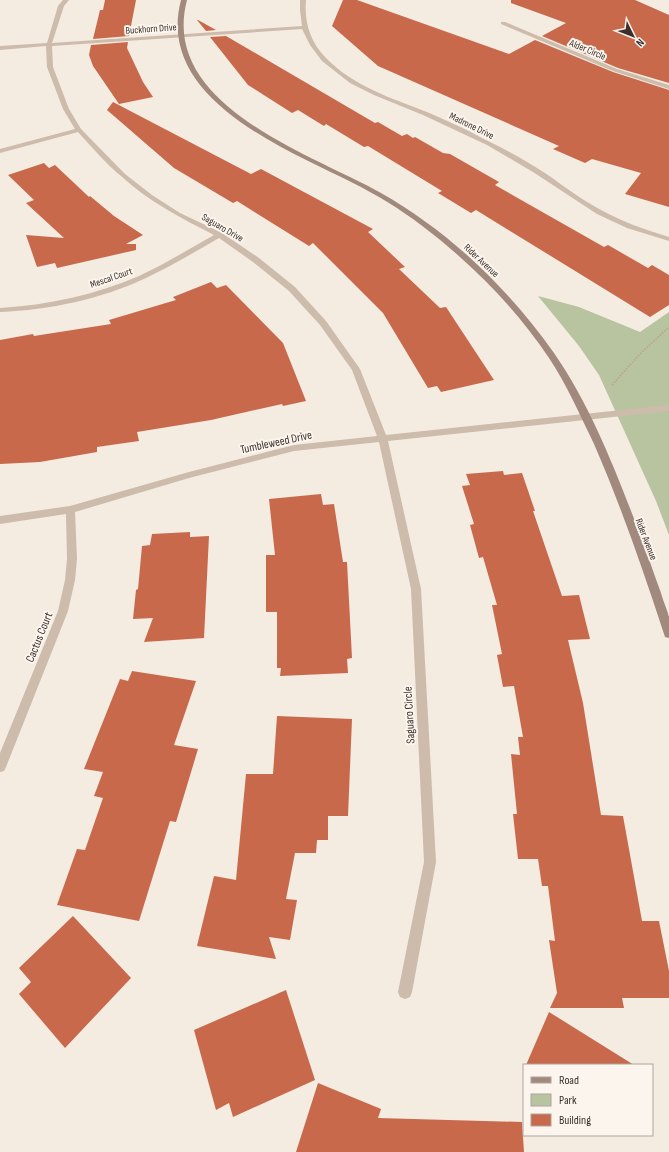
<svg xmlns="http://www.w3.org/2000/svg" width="669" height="1152" font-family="'Sofia Sans Condensed',sans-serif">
	<rect width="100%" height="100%" fill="#f4ebe1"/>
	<!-- green -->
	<path fill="#b8c4a0" d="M538 296 579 307 640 332 669 312V535L656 501 599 375 579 346Z"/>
	<!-- building -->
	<path fill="#c8694b" d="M105 0H136L129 36 93 39 100 10H103Z
		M343 0H357L509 54 535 40 613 72 669 90V207L625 194 641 173 592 159 585 163 553 149 559 146 378 66 332 26Z
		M511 0H635L669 15V83L618 68 542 36 566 23 511 3Z
		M197 20H198L216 30 206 31Z
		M226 36 375 123 378 122 402 136 407 134 413 138 415 137 443 153 450 154 499 182 495 185 604 247 608 245 648 268 652 265 669 275V305L650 317 476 210 471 213 438 193 442 191 368 146 364 147 326 124 324 126 298 110 292 113 248 85 210 37Z
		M128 42 127 48 143 82 153 97 119 104 93 66 89 55 91 45Z
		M113 102 251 174 261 169 373 229 368 232 405 267 399 269 440 308 446 307 494 380 441 392 437 386 428 388 383 313 313 243 309 246 237 201 233 203 174 168 107 110Z
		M44 163 49 168 55 165 89 197 90 196 114 216 143 235 126 244H136V250L57 268 55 263 37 267 26 235 64 238 26 203 34 200 8 175Z
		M211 282 217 288 226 285 283 343 306 401 283 406 282 404 211 420 137 432 139 441 97 447V452L40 462 0 464V340L33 334 34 336 111 324 109 320 176 300 173 297Z
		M503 471 504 475 522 473 535 511H533L562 596 579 595 590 639 568 640 583 703 601 815 623 816 642 921H659L669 971V998H622L624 1008H550L557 993 549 940 555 941 548 886H542L538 859H518L513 814H517L511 754 520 755 518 737H523L514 686 503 687 497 655 502 654 492 605H497L483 557 479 558 470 525 474 524 462 486 470 485 466 474Z
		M321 494 323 505 334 504 343 562H347L352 658 347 659 348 673 280 676 281 668H277V612H266V555H275L269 499Z
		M190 532V537L209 536 204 638 144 642 153 618 133 619 136 590 138 589 142 546 150 545 152 534Z
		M132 671 196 681 174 745 198 749 176 822 170 821 139 921 57 905 77 849 85 850 103 798 94 796 103 772 84 769 120 679 128 681Z
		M277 716 352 719 348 816H328V840H317L316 853H295L286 899 297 900 290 940 269 937 276 959 197 946 214 876 236 880 246 774H273Z
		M73 916 131 978 65 1048 19 994 31 982 19 968Z
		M286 990 315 1080 233 1117 229 1103 216 1110 194 1030Z
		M549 1012 634 1065H526Z
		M318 1083 381 1109 378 1118 522 1122 524 1152H296Z"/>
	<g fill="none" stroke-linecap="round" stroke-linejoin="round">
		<!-- path -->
		<path stroke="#b9a596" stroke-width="2" stroke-dasharray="1.5 1.5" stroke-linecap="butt" d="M612 385 639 355 669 327"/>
		<!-- street -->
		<path fill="#cdbbac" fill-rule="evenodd" d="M63 0H69L64 6 52 43 302 26 300 10V0H306C304 22 310 42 326 58 353 86 391 98 427 112 445 120 464 128 482 138 505 149 527 161 548 175 565 187 582 200 601 210 623 222 646 230 669 237V241L627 228 597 214 533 172 487 145 423 115 374 95 350 83 322 61 310 45 302 29 52 46 53 67 69 109 81 129 125 174 152 195 180 213 222 233 259 258 295 287 326 321 360 369 386 435 669 405V411L388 441 421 589 436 862 412 992 410 997 405 999 400 997 398 992 424 862 411 589 379 442 294 451 189 478 75 512 77 559 75 580 68 611 6 767 4 771 0 772V753L58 611 65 580 67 559 66 514 0 524V516L70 506 189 472 294 445 377 436 352 370 320 325 289 291 253 262 219 238C195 252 171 266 146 278 101 299 50 310 0 312V308C48 305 95 295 139 276 165 264 189 249 214 235 181 218 148 201 121 176 105 163 92 147 78 132L0 153V149L75 129 63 109 47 67 46 46 0 50V46L47 43 58 6Z
			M501 22H505L617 69 669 85V89L613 71 501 24Z"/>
		<!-- secondary -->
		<path fill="#a18a7d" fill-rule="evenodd" d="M181 0H187C159 105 311 154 381 193 411 210 440 231 467 255 499 284 529 317 554 353 592 408 617 474 641 537 648 556 654 574 661 593 663 601 667 609 669 617 669 624 669 632 669 638L665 637 664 634C643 570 621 506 594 444 580 415 567 385 549 358 515 307 470 262 421 225 400 209 377 195 353 183 285 149 155 98 181 0Z"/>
	</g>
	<g text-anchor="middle" stroke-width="4" stroke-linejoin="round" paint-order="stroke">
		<!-- far-street labels -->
		<g font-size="10" fill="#3b302b" stroke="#fbf5ee">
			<text transform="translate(151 28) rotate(-4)" y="4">Buckhorn Drive</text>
			<text transform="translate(588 49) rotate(23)" y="4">Alder Circle</text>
			<text transform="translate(472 125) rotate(26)" y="4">Madrone Drive</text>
			<text transform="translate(223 227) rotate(30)" y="4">Saguaro Drive</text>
			<text transform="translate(482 260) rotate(43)" y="4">Rider Avenue</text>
			<text transform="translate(111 277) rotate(-19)" y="4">Mescal Court</text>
			<text transform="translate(647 539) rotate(69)" y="4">Rider Avenue</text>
		</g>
		<!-- street labels -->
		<g font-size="12" fill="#3b302b" stroke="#fbf5ee">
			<text transform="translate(276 442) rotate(-12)" y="4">Tumbleweed Drive</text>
			<text transform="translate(39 637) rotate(-68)" y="4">Cactus Court</text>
			<text transform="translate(409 715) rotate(-93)" y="4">Saguaro Circle</text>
		</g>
	</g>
	<!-- legend -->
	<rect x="523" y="1064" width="130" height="72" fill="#fbf5ee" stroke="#aea6a0"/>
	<rect x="531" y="1077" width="20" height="6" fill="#a18a7d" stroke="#aea6a0"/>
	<text x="559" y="1084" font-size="12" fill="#3b302b">Road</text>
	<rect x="531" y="1094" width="20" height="12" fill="#b8c4a0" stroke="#aea6a0"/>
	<text x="559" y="1104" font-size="12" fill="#3b302b">Park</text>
	<rect x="531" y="1114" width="20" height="12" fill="#c8694b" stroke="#aea6a0"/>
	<text x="559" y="1124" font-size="12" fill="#3b302b">Building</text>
	<!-- north arrow -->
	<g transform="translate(633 36) rotate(133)" stroke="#fbf5ee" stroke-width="3" paint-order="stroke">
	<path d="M0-3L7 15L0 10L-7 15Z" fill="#3b302b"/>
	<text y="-6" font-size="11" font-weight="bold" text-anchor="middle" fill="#3b302b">N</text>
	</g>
</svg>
